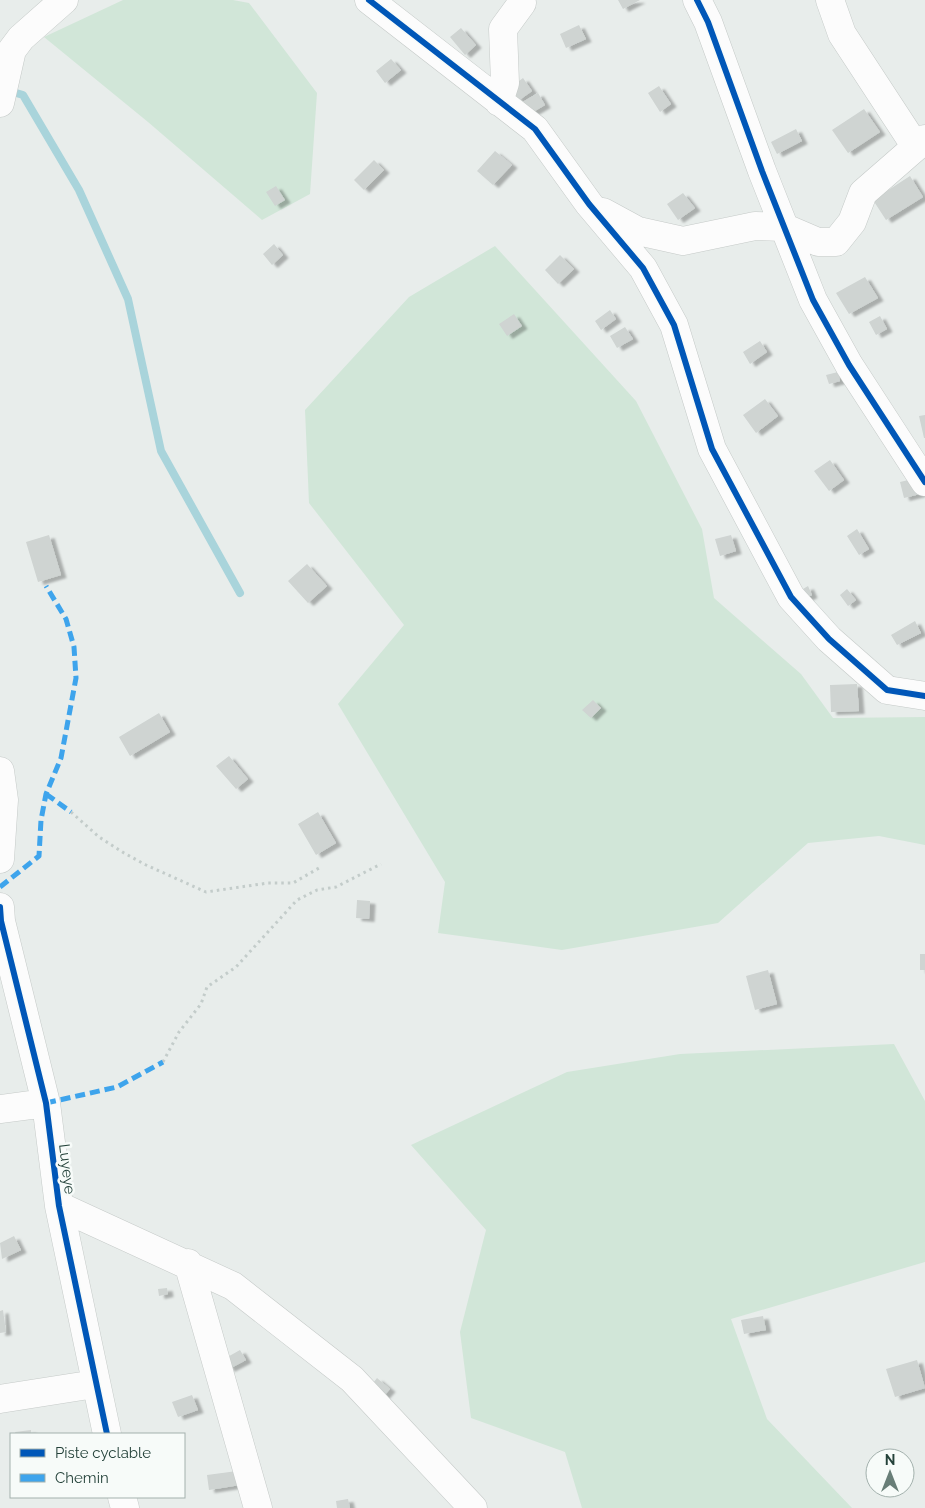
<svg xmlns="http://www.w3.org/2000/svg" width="925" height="1508" font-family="Raleway,sans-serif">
	<defs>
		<filter id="shadow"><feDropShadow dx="5.5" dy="3" stdDeviation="1" flood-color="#0004"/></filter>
	</defs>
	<rect width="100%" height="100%" fill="#e8edeb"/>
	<!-- green -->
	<path fill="#d1e6d8" d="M123 0H233L249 3 317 93 310 194 262 220 148 122 44 37Z
		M495 246 636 401 702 529 714 598 801 674 833 718 925 717V845L879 836 808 843 718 923 562 950 438 933 445 882 338 704 404 625 309 503 305 410 409 297Z
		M894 1044 925 1101V1262L731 1319 767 1419 852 1508H582L565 1452 471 1418 460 1332 486 1230 411 1145 567 1072 680 1054Z"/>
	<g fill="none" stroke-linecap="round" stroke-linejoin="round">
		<!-- stream -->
		<path stroke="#a9d4db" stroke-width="8" d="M6 90 23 95 79 190 128 299 161 451 240 593"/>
	</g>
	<!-- building -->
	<path fill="#cfd4d2" filter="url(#shadow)" d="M618 0H640L623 9Z
		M579 25 586 39 566 48 560 34Z
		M461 28 476 45 465 55 450 37Z
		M391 59 401 70 385 83 376 71Z
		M523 78 532 91 518 101 510 88Z
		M659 86 671 104 660 112 648 93Z
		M538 93 545 105 528 115 521 103Z
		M864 109 880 132 848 153 832 130Z
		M796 129 802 141 777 154 771 142Z
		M495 151 512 165 493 185 477 171Z
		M374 160 384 170 364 190 354 180Z
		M910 176 923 197 886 220 873 200Z
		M276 186 285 200 275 206 266 192Z
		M683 193 695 208 678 220 667 204Z
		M274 244 283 255 272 265 263 254Z
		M560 255 574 269 558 284 545 270Z
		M865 277 878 298 849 314 836 293Z
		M610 310 616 319 601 330 595 321Z
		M514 314 522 326 507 336 499 324Z
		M880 316 887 329 876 335 869 322Z
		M625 327 633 339 617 348 610 336Z
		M760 341 767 352 750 364 743 352Z
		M838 372 840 381 829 384 826 375Z
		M765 399 778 416 756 433 743 415Z
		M925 415V438H924L919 416Z
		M830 460 844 480 829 491 814 471Z
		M917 478 920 494 904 498 900 482Z
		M857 529 869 549 859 555 847 536Z
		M49 535 61 575 38 582 26 542Z
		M731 535 736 551 720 556 715 539Z
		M307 564 327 586 308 603 288 581Z
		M808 586 812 595 802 600 798 592Z
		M847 589 856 600 848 606 840 595Z
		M915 621 921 633 897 645 891 635Z
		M857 684 859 711 831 712 830 685Z
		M593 700 601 708 591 718 582 710Z
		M159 713 170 732 130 756 119 737Z
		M229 756 248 779 236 789 216 766Z
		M318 812 336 843 316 855 298 824Z
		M357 900 370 901 369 919 356 918Z
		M920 954H925V970H920Z
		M768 970 777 1004 755 1010 746 976Z
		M14 1236 21 1250 2 1259 0 1243Z
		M167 1288 168 1294 159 1296 158 1289Z
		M3 1310 6 1332 0 1333V1311Z
		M763 1316 766 1330 744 1334 741 1320Z
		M240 1350 246 1360 229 1369 224 1359Z
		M917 1360 925 1388 895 1397 886 1369Z
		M377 1378 390 1389 382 1398 370 1387Z
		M192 1395 198 1410 178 1417 172 1402Z
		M31 1430V1434H16L15 1432Z
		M237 1471 240 1485 209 1490 207 1475Z
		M348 1499 350 1508H337L336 1501Z"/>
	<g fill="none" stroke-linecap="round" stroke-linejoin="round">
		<!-- minor casing -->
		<g stroke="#c5cac8" stroke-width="29">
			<path id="minor" d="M369 0 535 129 589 204 643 268 674 325 712 449 791 597 829 639 887 690 925 696
				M697 0 708 22 762 171 813 300 849 365 925 482
				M830 0 842 34 916 147
				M499 102 505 83 503 29 522 3
				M0 103 12 50 21 38 64 0
				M603 212 638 231 683 241 755 226 783 227 818 242H836L852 222 863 193 925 139
				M0 771 4 800 0 859
				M0 907 1 921 46 1103 59 1206 107 1434
				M0 1109 46 1103
				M59 1206 233 1286 352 1379 473 1508
				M188 1263 258 1508
				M0 1399 95 1384
				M122 1497 125 1508"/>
		</g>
		<!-- path -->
		<path stroke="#c3ccca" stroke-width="3" stroke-dasharray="2.5 4" stroke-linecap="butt" d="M71 812 99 837 124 853 146 865 206 892 268 883H293L319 868
			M163 1062 179 1032 201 1004 207 987 236 967 297 900 317 890 336 887 381 864"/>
		<!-- minor -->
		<use href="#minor" stroke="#fcfcfc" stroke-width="28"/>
		<!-- quiet -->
		<path stroke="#3ea4ec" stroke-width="5" stroke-dasharray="10 5" stroke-linecap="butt" d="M46 794 71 812
			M0 887 39 856 41 820 46 794 61 758 76 678 74 647 66 619 46 586
			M46 1103 117 1087 163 1062"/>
		<!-- cycleway casing -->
		<g stroke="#f7fbf9" stroke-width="9">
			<path id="cycleway" d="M369 0 535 129 589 204 643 268 674 325 712 449 791 597 829 639 887 690 925 696
				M697 0 708 22 762 171 813 300 849 365 925 482
				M0 907 1 921 46 1103 59 1206 107 1434"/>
		</g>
		<!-- cycleway -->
		<use href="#cycleway" stroke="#0057b8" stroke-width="6"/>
	</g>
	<g text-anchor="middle" stroke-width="5" stroke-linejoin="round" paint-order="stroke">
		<!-- street labels -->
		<g font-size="15" fill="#24423a" stroke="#f7fbf9">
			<text transform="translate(67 1169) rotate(83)" y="5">Luyeye</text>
		</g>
	</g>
	<!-- legend -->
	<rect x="10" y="1433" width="175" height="65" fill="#f7fbf9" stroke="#a3b1ad"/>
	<rect x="20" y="1449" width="25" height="8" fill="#0057b8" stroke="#a3b1ad"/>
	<text x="55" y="1458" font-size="15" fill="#24423a">Piste cyclable</text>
	<rect x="20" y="1474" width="25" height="8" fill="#3ea4ec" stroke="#a3b1ad"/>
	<text x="55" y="1483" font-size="15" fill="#24423a">Chemin</text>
	<!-- north arrow -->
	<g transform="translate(890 1473)"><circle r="24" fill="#f7fbf9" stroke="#a3b1ad"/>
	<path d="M0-4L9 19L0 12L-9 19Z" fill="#697e78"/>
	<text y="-8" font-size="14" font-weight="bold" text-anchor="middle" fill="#24423a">N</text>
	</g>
</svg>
